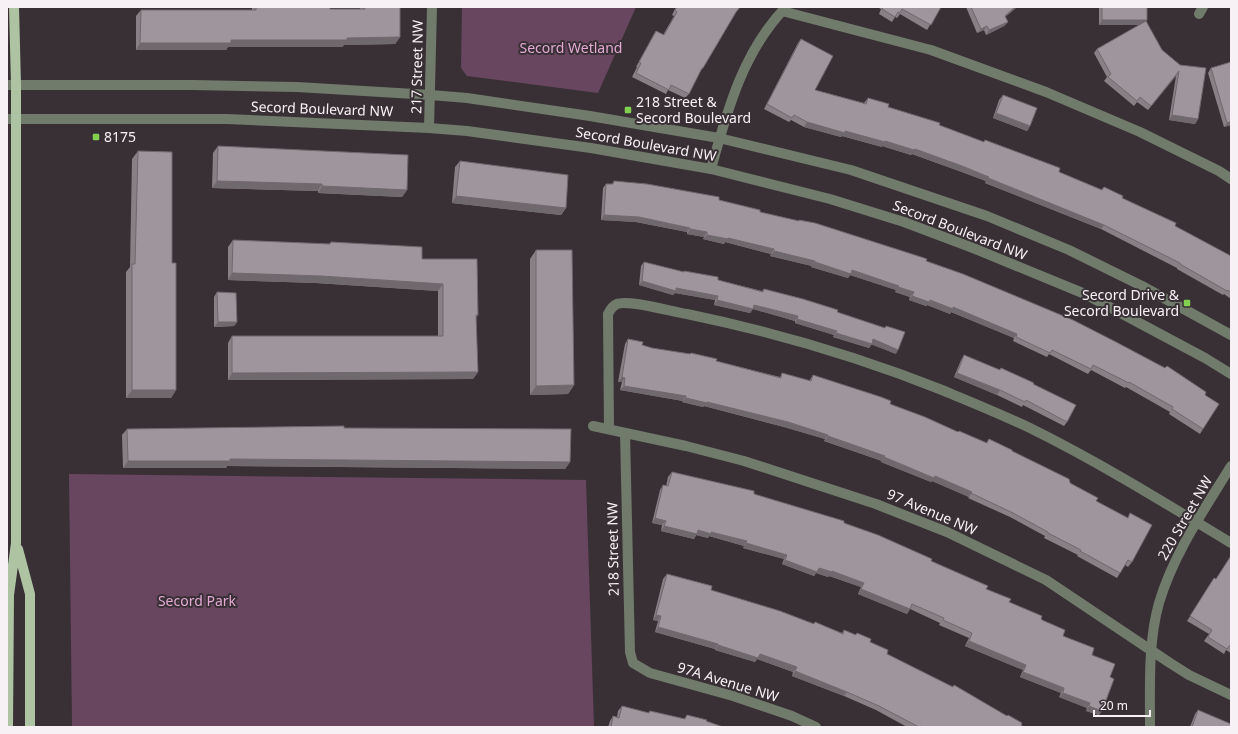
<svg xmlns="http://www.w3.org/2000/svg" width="1238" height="734" font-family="'Noto Sans',sans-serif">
	<rect width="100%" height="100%" fill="#393036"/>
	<!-- green -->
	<path fill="#68465f" d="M462 7H636L598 93 467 76 461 68Z
		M69 474 586 480 594 727H72Z"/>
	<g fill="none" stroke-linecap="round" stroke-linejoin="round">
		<!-- minor -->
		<path stroke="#717b6b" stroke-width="10" d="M782 11 931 50 1046 92 1140 132 1219 171 1231 179
			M1199 14 1203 7
			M7 85H192L297 87 431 95 467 98 590 116 719 138 851 170 987 216 1069 250 1142 286 1231 335
			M7 119H227L429 128 467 131 591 148 711 169 830 199 904 222 973 248 1085 294 1205 358 1231 374
			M429 128 432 7
			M711 169C727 111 743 51 786 7
			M593 426 686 446 744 461 876 504 947 532 1046 580 1170 663 1189 675 1231 695
			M609 429 608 314C610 310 612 306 617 304 628 299 673 312 687 314 774 332 859 357 942 390 971 402 1001 414 1030 428 1099 462 1165 503 1231 543
			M625 433 630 652 633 663 650 673 733 696 792 716 816 727
			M1150 727C1150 686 1148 642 1159 603 1174 553 1204 510 1231 466"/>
		<!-- major -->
		<path stroke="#adc3a2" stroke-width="10" d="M18 549 30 594V727
			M8 727 9 595 16 543V85L14 7"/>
	</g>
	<!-- wall -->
	<path fill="#898086" d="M252 7H330V9H360V7H400V37L395 44 344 45 342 47H228L226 50H136V16L141 10H252Z
		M676 7H740L735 14 703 68 699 73 689 94 685 98 668 90 666 94 632 77 637 67H636L653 36 656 31 663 35 674 16 672 15Z
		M877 7H941L927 30 900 14 897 18 895 17 892 22 879 14 881 9Z
		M966 7H1017L1005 17 1008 22 1004 26 986 35 984 30 977 33Z
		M1099 7H1147V20L1146 22 1162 50 1180 65 1198 119 1195 124 1169 120 1176 76 1148 110 1137 102 1134 106 1104 81 1107 77 1094 53 1097 49 1139 25H1099Z
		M801 39 815 90 864 103 868 98 888 107 939 125 984 142 985 140 1101 190 1104 187 1122 198 1175 226 1231 256V299L1224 294 1223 295 1177 269V268L1101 229 985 183 986 181 959 171 912 154 911 155 882 146V147L842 136 841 137 804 127 791 120 789 122 764 109 798 43Z
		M1211 68 1231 125 1224 127 1208 73Z
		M1003 95 1030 126 1027 131 993 118 999 100Z
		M218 146 407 190 402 197 318 193V191L212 188 213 153Z
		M138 151 172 263 176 390 171 398H126V272L130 267 132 159Z
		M460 161 566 208 561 215 452 203 455 167Z
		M614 181 719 200 760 212 798 221 799 220 926 261 1205 395 1203 429 1200 434 1169 414 1170 412 1126 387 1125 388 1091 370 1088 374 1049 354 1047 357 1013 341 1014 338 951 312 950 314 927 305 926 306 909 300 910 297 895 292 896 290 850 275 848 278 811 267 812 266 770 256 771 254 725 242 724 244 703 239 704 237 687 234V232L636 222 601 220 603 188 606 184H612Z
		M233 240 329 244 331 242 422 259 478 315 476 318 478 372 473 379 228 380V343L232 336H438V291L316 283 228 280V247Z
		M536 250 574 385 568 394 530 395V259Z
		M644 262 684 272V271L718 280 762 291 764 289 837 312 896 354 872 344 869 348 833 337 834 335 795 323V321L753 309 750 313 714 305 715 300 675 293 673 295 639 285 641 266Z
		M217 292 237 322 234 326 214 327V297Z
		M628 339 642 345 652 348 690 354 691 353 716 361 780 377 782 373 809 381 813 375 890 404 958 432 986 443 989 439 1070 483 1096 501 1128 518 1130 513 1132 562 1128 567 1125 565 1117 578 1077 556 1078 555 1044 538 1045 536 1010 517 968 498 969 497 932 481 931 482 881 462 882 461 824 441 825 439 784 427 704 406 703 407 682 402 683 401 620 390 622 382H618L625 344Z
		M964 355 999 370 1001 368 1033 384 1067 422 1064 426 1023 405 1022 407 997 395 954 377 961 360Z
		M344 428 570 462 565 469 227 466 226 468H123L122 435 127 429Z
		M672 472 754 494 844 523 931 561 986 589 1009 602 1041 619 1063 636 1092 655 1110 677 1099 715 1086 711 1087 708 1059 697 1061 693 1020 677 1023 670 965 646 969 638 939 625 940 623 910 609 907 614 858 594 861 587 829 576 828 577 816 573 814 576 782 564 784 559 743 548 744 546 709 536 708 538 696 535 694 539 661 531 662 525 652 523 660 490 663 485 666 486 668 477Z
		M1231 555V653L1226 650 1224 654 1204 641 1209 634 1187 621 1211 583 1216 579Z
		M667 574 711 590 814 624 815 622 842 633 844 630 855 635 857 633 887 654 1024 727H907L876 710 844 696 792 676 793 672 757 659 755 662 715 650V649L655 632 658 621 653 620 663 579Z
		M622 706 648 713 650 711 684 719 687 715 723 727H608L610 721 613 716 617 717 618 711Z
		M1198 710 1231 727H1190L1195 714Z"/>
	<!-- shaded-wall -->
	<path fill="#6f686d" d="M1015 7H1017L1002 20 1005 16Z
		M1102 20H1147L1144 25H1099Z
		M1008 22 1004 26 986 35 989 30Z
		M987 26 984 30 977 33 981 29Z
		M400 37 395 44 344 45 342 47H228L226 50H136L140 43 231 40Z
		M1179 71 1176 76 1148 110 1151 106Z
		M996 113 1030 126 1027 131 993 118Z
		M1172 115 1198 119 1195 124 1169 120Z
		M1231 121V125L1224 127 1227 123Z
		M807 122 845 131 915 149 962 166 989 177 986 181 959 171 912 154 911 155 882 146V147L842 136 841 137 804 127Z
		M988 178 1104 225 1101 229 985 183Z
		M217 181 322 184 318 191 212 188Z
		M322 186 407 190 402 197 318 193Z
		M456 196 566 208 561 215 452 203Z
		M604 215 639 217 690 228 687 232 636 222 601 220Z
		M690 229 707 232 704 237 687 234Z
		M707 235 728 238 774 249 771 254 725 242 724 244 703 239Z
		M774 251 815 261 812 266 770 256Z
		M815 262 852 270 899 286 896 290 850 275 848 278 811 267Z
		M232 273 321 276 443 284 438 291 316 283 228 280Z
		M642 281 676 288 718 296 715 300 675 293 673 295 639 285Z
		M898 287 914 292 910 297 895 292Z
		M912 296 953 307 1017 334 1014 338 951 312 950 314 927 305 926 306 909 300Z
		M717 300 754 305 798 316 795 321 753 309 750 313 714 305Z
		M797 319 837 331 834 335 795 323Z
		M218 322H237L234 326 214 327Z
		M836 333 872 344 869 348 833 337Z
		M873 339 898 350 896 354 870 344Z
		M478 372 473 379 228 380 232 373Z
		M957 373 1000 390 997 395 954 377Z
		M622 377 625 378 622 382H618Z
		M574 385 568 394 530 395 536 386Z
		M624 386 686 396 683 401 620 390Z
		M132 390H176L171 398H126Z
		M686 398 707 402 788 422 828 435 825 439 784 427 704 406 703 407 682 402Z
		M828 436 885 456 882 461 824 441Z
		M884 457 935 476 972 492 969 497 932 481 931 482 881 462Z
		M230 459 570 462 565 469 227 466 226 468H123L128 461Z
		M655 518 666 521 662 525 652 523Z
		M664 526 711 532 747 541 744 546 709 536 708 538 696 535 694 539 661 531Z
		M746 543 787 555 784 559 743 548Z
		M785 560 832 571 864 583 861 587 829 576 828 577 816 573 814 576 782 564Z
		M861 589 910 609 907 614 858 594Z
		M656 615 661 616 658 621 653 620Z
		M658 627 718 644 715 649 655 632Z
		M969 641 1026 665 1023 670 965 646Z
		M718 645 760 654 797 667 793 672 757 659 755 662 715 650Z
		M795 671 847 692 844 696 792 676Z
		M1023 672 1064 688 1061 693 1020 677Z
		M1063 693 1090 703 1087 708 1059 697Z
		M1089 706 1102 711 1099 715 1086 711Z"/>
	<!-- building -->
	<path fill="#9f959c" stroke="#6f686d" d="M256 7H330V9H365V7H400V37L347 38V40H231V43H140L141 10H256Z
		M677 7H740L736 12 703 68H702L689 94 671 85 669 90 636 73 641 63 639 62 656 31 664 35 677 12 675 10Z
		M883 7H941L931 25 902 9 900 13 898 12 895 17 882 9Z
		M971 7H1015L1005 16 1008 22 989 30 987 26 981 29Z
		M1102 7H1147V20H1102Z
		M1146 21 1162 50 1180 65 1206 68 1198 119 1172 115 1179 71 1151 106 1140 97 1137 101 1108 77 1111 74 1097 49Z
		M801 39 833 56 815 90 866 104 868 98 889 104 888 107 940 123 939 125 984 142 985 140 1060 168 1059 172 1102 190 1104 187 1123 196 1122 198 1176 223 1175 226 1231 256V292L1227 290V291L1180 264V263L1104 225 988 178 989 177 962 166 915 149 914 150 885 141V142L845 131V133L807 122 794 115 792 118 767 104Z
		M1231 62V121L1227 123 1211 68Z
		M1003 95 1037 108 1030 126 996 113Z
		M218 146 408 155 407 190 322 186V184L217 181Z
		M138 151 172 152V263H176V390H132V264H135Z
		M460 161 568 175 566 208 456 196Z
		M614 181 647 184 719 197V200L760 210V212L799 221V220L815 223 918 256 927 259 926 261 963 274 1073 320 1116 342 1165 368 1167 366 1206 392 1205 395 1219 404 1203 429 1172 409 1173 407 1129 382V383L1093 365 1091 369 1052 350 1050 353 1016 337 1017 334 953 307V309L930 300 929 302 912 296 914 292 898 287 899 286 852 270 851 274 815 262V261L774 251V249L728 238V239L707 235V232L690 229V228L639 217 604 215 606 184H613Z
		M233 240 330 244 331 242 422 247V259H477L478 315H476L478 372 232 373V336H443V284L321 276 232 273Z
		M536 250H572L574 385 536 386Z
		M644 262 684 272V271L718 277V280L763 292 764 289 803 299 838 310 837 312 885 328 886 326 905 332 898 350 873 339 872 344 836 333 837 331 797 319 798 316 754 305 753 309 717 300 718 296 676 288V291L642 281Z
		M217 292 236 293 237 322H218Z
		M628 339 643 342 642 345 652 348 690 354 691 353 717 359 716 361 781 378 782 373 811 381 813 375 881 397 891 401 890 404 925 417 958 432 959 431 987 443 989 439 1012 450V451L1069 479 1070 482V483L1098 498 1096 501 1128 518 1130 513 1152 525 1132 562 1128 560 1120 573 1080 551 1081 550 1048 533V532L1013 513 971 493 972 492 935 476 934 478 884 457 885 456 828 436V435L788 422 707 402V403L686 398V396L624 386 625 378 622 377Z
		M964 355 1000 370 1001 368 1034 383 1033 384 1076 405 1067 422 1026 400 1025 402 1000 390 957 373Z
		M344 426V428L571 429 570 462 230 459V461H128L127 429Z
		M672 472 754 491V494L844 521V523L878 535 932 559 931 561 988 586 986 589 1011 599 1009 602 1042 616 1041 619 1042 620 1065 630 1063 636 1094 648 1092 655 1115 664 1110 677 1114 679 1102 711 1089 706 1090 703 1063 693 1064 688 1023 672 1026 665 969 641 972 633 943 620 944 618 912 604 910 609 861 589 864 583 832 571V572L819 568 817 572 785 560 787 555 746 543 747 541 711 532V534L698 530 697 534 664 526 666 521 655 518 663 485 668 486Z
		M1231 556V646L1230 645 1227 649 1208 637 1212 630 1190 616 1214 578 1216 579Z
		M667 574 712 586 711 590 780 611 814 624 815 622 843 634 844 630 856 635 857 633 871 639 870 642 888 650 887 654 953 687 954 685 1007 716 1008 715 1022 723 1021 725 1024 727H922L920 726 919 727 879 706 847 692 795 671 797 667 760 654 758 658 718 645V644L658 627 661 616 656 615Z
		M622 706 649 713 650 711 685 719 687 715 707 720 706 721 723 727H611L613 716 619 718Z
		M1198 710 1231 724V727H1192Z"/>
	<!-- markers -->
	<g fill="#81d050" stroke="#393036" stroke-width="1.5">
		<rect x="624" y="106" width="8" height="8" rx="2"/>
		<rect x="92" y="133" width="8" height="8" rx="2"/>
		<rect x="1183" y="299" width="8" height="8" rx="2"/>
	</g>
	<g text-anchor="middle" stroke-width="4" stroke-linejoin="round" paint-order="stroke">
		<!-- park labels -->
		<g font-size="14" fill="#e4a9d5" stroke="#393036">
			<text x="571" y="53">Secord Wetland</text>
			<text x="197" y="606">Secord Park</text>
		</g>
		<!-- street labels -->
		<g font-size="14" fill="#f7f1f5" stroke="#393036">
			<text transform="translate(417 67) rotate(-89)" y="5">217 Street NW</text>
			<text transform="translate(322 109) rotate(2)" y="5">Secord Boulevard NW</text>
			<text transform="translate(646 144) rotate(10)" y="5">Secord Boulevard NW</text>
			<text transform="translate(960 230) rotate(21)" y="5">Secord Boulevard NW</text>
			<text transform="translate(932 512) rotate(23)" y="5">97 Avenue NW</text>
			<text transform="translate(1185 518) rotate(-60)" y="5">220 Street NW</text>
			<text transform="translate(613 549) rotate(-91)" y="5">218 Street NW</text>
			<text transform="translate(728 682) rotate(17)" y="5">97A Avenue NW</text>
		</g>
		<!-- poi labels -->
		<g font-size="14" fill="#f7f1f5" stroke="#393036" text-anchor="start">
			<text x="636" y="107">218 Street &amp;<tspan x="636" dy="16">Secord Boulevard</tspan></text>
			<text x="104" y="142">8175</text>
			<text x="1179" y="300" text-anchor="end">Secord Drive &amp;<tspan x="1179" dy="16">Secord Boulevard</tspan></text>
		</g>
	</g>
	<!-- border -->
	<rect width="1238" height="734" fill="none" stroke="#f7f1f5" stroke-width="16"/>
	<!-- scale -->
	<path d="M1094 710v6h56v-6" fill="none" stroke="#f7f1f5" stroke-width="2"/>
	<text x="1100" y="710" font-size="12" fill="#f7f1f5" stroke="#393036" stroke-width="3" paint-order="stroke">20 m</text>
</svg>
